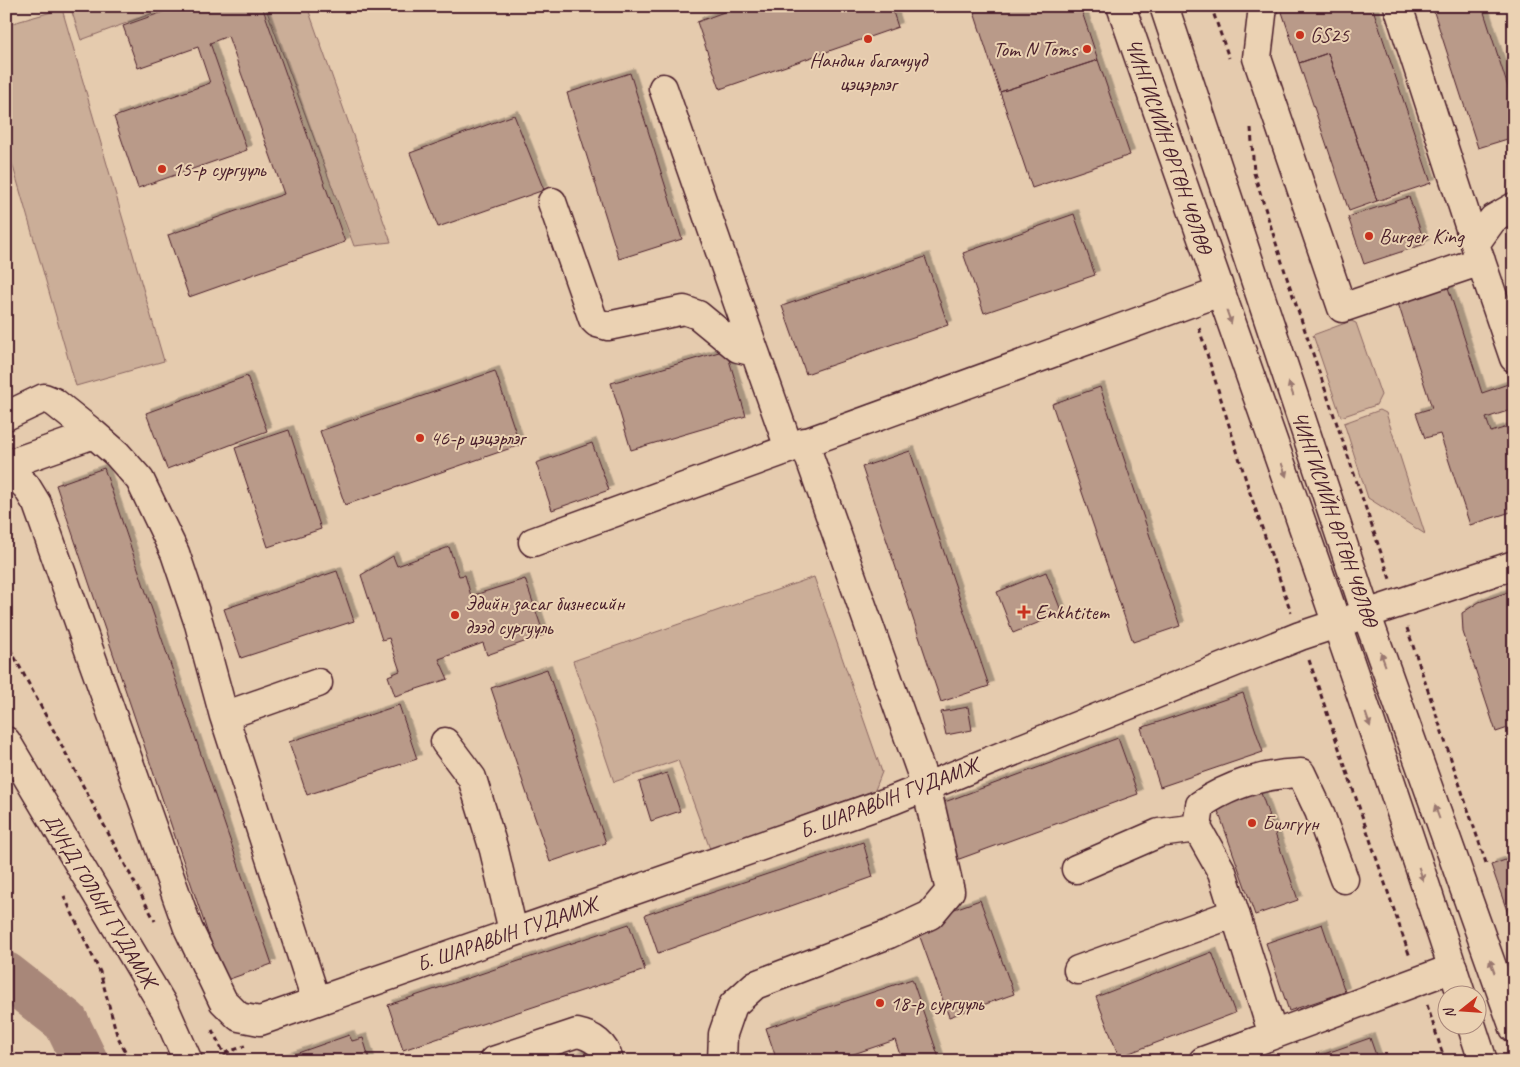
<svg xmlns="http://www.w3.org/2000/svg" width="1520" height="1067" font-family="Caveat,sans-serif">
	<defs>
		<filter id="shadow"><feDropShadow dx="4.5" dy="-4.5" stdDeviation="0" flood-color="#0004"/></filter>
	</defs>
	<rect width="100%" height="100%" fill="#e5cbae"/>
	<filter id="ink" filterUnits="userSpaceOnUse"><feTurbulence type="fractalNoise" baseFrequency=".02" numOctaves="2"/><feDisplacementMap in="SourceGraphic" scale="10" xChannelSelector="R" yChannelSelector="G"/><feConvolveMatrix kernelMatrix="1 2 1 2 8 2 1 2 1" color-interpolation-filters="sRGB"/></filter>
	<g filter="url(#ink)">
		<!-- green -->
		<path fill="#cbae98" stroke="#8a6662" d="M70 6H172L81 40Z
			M265 6H307L391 242 354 246Z
			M62 9 164 361 76 386 6 142V25Z
			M1351 321 1356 323 1381 395 1376 405 1341 417 1313 335Z
			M1380 410 1386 413 1425 534 1368 498 1344 423Z
			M814 577 882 772 875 790 710 849 678 760 614 782 573 661Z"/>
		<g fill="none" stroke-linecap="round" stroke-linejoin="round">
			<!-- river -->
			<path stroke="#a88779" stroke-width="46" d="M6 975 66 1022 85 1061"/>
		</g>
		<!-- building -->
		<path fill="#b99a89" stroke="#4a1f2b" filter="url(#shadow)" d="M180 6H262L345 242 189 297 168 235 284 194 228 36 210 43 247 150 138 188 114 117 210 83 198 47 138 68 123 26Z
			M740 6H891L898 27 720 89 697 22Z
			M972 6H1080L1098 60 1000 92Z
			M1280 6H1372L1431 183 1377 201 1328 53 1299 63Z
			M1432 6H1482L1514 106V137L1478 148Z
			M1328 53 1377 201 1349 211 1299 63Z
			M1098 60 1130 155 1032 188 1000 92Z
			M630 73 682 239 619 259 567 93Z
			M514 115 544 190 438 227 410 153Z
			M1409 197 1425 244 1364 264 1348 217Z
			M1074 214 1095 275 984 313 963 253Z
			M925 257 948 325 806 374 782 306Z
			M1445 278 1482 393 1508 384 1514 402V409L1486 418 1491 432 1514 425V511L1470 525 1440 434 1425 438 1416 413 1432 408 1395 294Z
			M726 350 746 416 631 450 611 383Z
			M495 371 520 445 345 505 320 431Z
			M247 376 267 431 167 469 146 413Z
			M1100 387 1180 626 1133 642 1052 404Z
			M289 430 321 529 268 547 235 448Z
			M592 443 609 490 552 510 536 463Z
			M910 451 989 686 941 702 862 467Z
			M104 468 272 964 224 981 56 485Z
			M449 547 459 576 465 575 471 596 525 579 544 635 487 655 483 643 439 659 448 679 395 696 388 676 400 671 389 638 382 640 361 575 393 556 397 566Z
			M337 571 354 621 241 658 224 609Z
			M1046 572 1062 613 1013 633 997 592Z
			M1514 590V726L1496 732 1463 632 1462 613 1479 602Z
			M547 669 606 843 550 862 491 688Z
			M1243 693 1263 752 1160 787 1141 728Z
			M399 705 417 759 307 795 289 742Z
			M968 707 972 730 946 735 941 712Z
			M1118 738 1138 794 951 862 931 807Z
			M667 773 680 811 651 821 639 782Z
			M1260 790 1298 900 1255 915 1216 805Z
			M863 842 873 877 658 953 645 915Z
			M1514 857V931L1491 865Z
			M980 900 1014 994 949 1017 915 923Z
			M629 924 645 970 403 1050 388 1005Z
			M1322 924 1345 992 1289 1011 1266 943Z
			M1212 952 1235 1013 1119 1057 1096 997Z
			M912 979 940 1061H902L895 1040 833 1061H777L766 1028Z
			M349 1035 352 1041 363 1038 370 1061H275Z
			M1370 1038 1378 1061H1304Z
			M594 1050 597 1061H562Z"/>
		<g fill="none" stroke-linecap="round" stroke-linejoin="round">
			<!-- minor casing -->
			<g stroke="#4a1f2b" stroke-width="31">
				<path id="minor" d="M1263 6 1257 58 1342 308 1481 261
					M1398 6 1475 244
					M663 88 755 352
					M552 202 593 319 597 323 608 326 684 310 698 315 738 348 755 352 789 448
					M1514 207 1493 219 1475 244 1514 358
					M6 416 44 398 54 402 94 434
					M6 465 94 434 117 454 140 480 175 553 199 624 224 716 316 1000
					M6 468 26 486 37 504 188 928 223 1001 239 1017 260 1021 893 800 1300 636 1514 565
					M533 542 1220 292
					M224 716 318 683
					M445 742 472 778 494 850 513 931
					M1197 828 1200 805C1229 785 1265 774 1301 773L1319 811 1344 879
					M1076 869 1159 833 1197 828 1222 872 1273 1035
					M1078 970 1235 913
					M493 1061 577 1033C593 1036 605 1045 609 1061
					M722 1061 723 1034 733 1005 755 985 889 934 930 915 950 891 926 786 804 442
					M1203 1061 1453 968"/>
			</g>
			<!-- major casing -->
			<g stroke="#4a1f2b" stroke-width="31">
				<path id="major" d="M6 741 165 1009 188 1061"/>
			</g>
			<!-- highway casing -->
			<g stroke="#4a1f2b" stroke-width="31">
				<path id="highway" d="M1121 6C1235 336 1354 663 1461 994
					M1164 6 1366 613 1514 1028
					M1471 1024 1483 1061"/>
			</g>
			<!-- path -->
			<path stroke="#4a1f2b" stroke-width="3" stroke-dasharray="5 4" stroke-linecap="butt" d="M1211 6 1229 58
				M1251 128 1254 173 1287 278 1390 579
				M1199 328 1250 493 1291 612
				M1407 628 1486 863
				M6 641 155 921
				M1309 660 1410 957
				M64 896 100 972 117 1035 130 1061
				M1427 1005 1445 1061
				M212 1030 228 1061
				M225 1053 245 1046"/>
			<!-- minor -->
			<use href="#minor" stroke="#ebd2b3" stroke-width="28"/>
			<!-- major -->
			<use href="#major" stroke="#ebd2b3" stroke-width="28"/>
			<!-- highway -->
			<use href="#highway" stroke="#ebd2b3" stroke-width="28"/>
		</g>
		<!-- one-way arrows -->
		<defs><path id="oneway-solid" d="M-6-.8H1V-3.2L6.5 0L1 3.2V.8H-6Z" transform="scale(1.25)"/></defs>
		<g fill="#9a786f">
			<use href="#oneway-solid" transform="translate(1229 317) rotate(70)"/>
			<use href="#oneway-solid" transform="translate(1291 389) rotate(-109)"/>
			<use href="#oneway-solid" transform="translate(1284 470) rotate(70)"/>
			<use href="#oneway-solid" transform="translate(1383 659) rotate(-110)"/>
			<use href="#oneway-solid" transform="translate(1368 720) rotate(71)"/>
			<use href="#oneway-solid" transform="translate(1437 812) rotate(-110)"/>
			<use href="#oneway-solid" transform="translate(1421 874) rotate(71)"/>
			<use href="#oneway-solid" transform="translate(1492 966) rotate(-110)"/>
		</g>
	</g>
	<!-- markers -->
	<g fill="#c8321e" stroke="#ebd2b3" stroke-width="2">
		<circle cx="1300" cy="35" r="5"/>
		<circle cx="868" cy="39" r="5"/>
		<circle cx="1087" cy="49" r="5"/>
		<circle cx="162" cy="169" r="5"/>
		<circle cx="1369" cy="236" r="5"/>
		<circle cx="420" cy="438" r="5"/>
		<path d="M1021.5 604.5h5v5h5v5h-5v5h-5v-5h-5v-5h5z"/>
		<circle cx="455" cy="615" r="5"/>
		<circle cx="1252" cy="823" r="5"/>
		<circle cx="880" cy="1003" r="5"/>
	</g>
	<g text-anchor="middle" stroke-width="4" stroke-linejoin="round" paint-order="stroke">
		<!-- poi labels -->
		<g font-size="21" fill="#4a1f2b" stroke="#ebd2b3" text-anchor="start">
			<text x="1310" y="42">GS25</text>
			<text x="1077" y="56" text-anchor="end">Tom N Toms</text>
			<text x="868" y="67" text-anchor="middle">Нандин багачууд<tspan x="868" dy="24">цэцэрлэг</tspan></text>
			<text x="172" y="176">15-р сургууль</text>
			<text x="1379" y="243">Burger King</text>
			<text x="430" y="445">46-р цэцэрлэг</text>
			<text x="465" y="610">Эдийн засаг бизнесийн<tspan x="465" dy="24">дээд сургууль</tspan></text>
			<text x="1035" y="619">Enkhtitem</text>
			<text x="1262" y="830">Билгүүн</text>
			<text x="890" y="1010">18-р сургууль</text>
		</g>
		<!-- street labels -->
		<g font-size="21" fill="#4a1f2b" stroke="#ebd2b3">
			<text transform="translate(1169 146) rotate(71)" y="7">ЧИНГИСИЙН ӨРГӨН ЧӨЛӨӨ</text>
			<text transform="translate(1335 519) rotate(71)" y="7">ЧИНГИСИЙН ӨРГӨН ЧӨЛӨӨ</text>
			<text transform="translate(889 798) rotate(-21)" y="7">Б. ШАРАВЫН ГУДАМЖ</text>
			<text transform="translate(100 900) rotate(59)" y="7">ДУНД ГОЛЫН ГУДАМЖ</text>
			<text transform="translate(507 934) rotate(-19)" y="7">Б. ШАРАВЫН ГУДАМЖ</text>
		</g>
	</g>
	<!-- margin -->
	<rect width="1520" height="1067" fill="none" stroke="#ebd2b3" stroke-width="25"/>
	<rect x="12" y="12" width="1495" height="1042" fill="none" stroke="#4a1f2b" stroke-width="2" filter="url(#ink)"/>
	<!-- north arrow -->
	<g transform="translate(1462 1010) rotate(253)"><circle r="24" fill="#ebd2b3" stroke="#ab8a7d"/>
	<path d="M0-4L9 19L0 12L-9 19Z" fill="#c8321e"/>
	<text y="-8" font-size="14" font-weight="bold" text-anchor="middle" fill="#4a1f2b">N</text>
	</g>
</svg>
